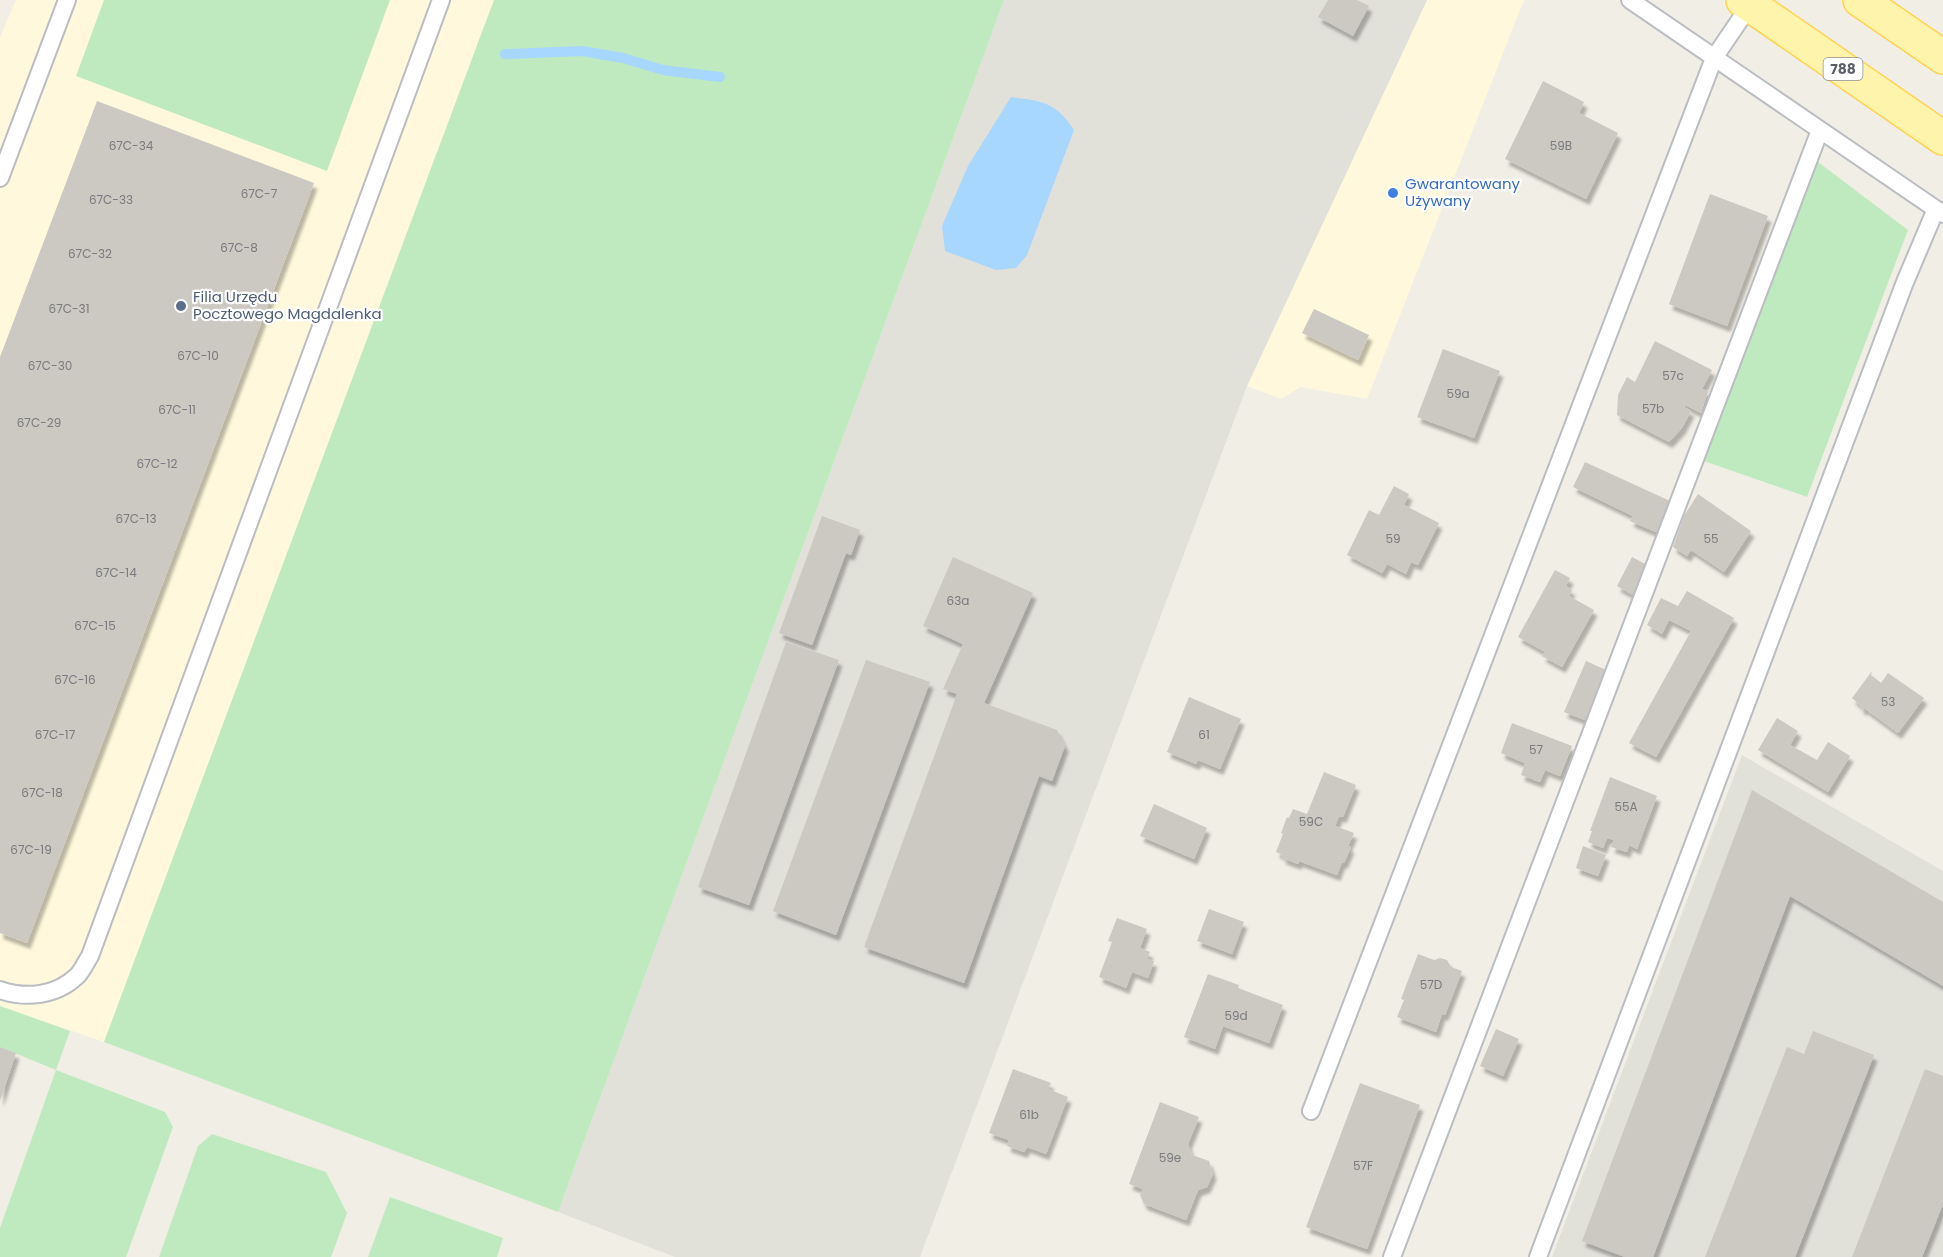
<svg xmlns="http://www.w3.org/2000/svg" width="1943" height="1257" font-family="Poppins,sans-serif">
	<defs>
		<filter id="shadow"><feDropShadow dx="3.5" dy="6" stdDeviation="1.5" flood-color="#0004"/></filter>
	</defs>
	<rect width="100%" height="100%" fill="#f1eee5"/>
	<!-- commercial -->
	<path fill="#fff8dc" d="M16 0H494L104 1042 0 1006V37Z
		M1427 0H1524L1367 399 1301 387 1281 399 1247 386Z"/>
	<!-- industrial -->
	<path fill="#e1e0d9" d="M1004 0H1427L1247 386 920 1257H675L558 1212Z
		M1742 755 1943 871V1257H1552Z"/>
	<!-- green -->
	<path fill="#bfeac0" d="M104 0H390L327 171 76 76Z
		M494 0H1004L558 1212 104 1042Z
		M1818 162 1908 230 1807 497 1704 461Z
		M0 1006 70 1031 56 1070 165 1112 173 1127 126 1257H0V1228L56 1070 0 1047Z
		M212 1134 326 1172 347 1213 331 1257H159L198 1146Z
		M390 1197 503 1238 497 1257H368Z"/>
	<!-- water -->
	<path fill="#a7d6ff" d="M1011 97C1042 101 1056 102 1074 130L1027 255 1016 268 996 270 945 251 942 226 968 166Z"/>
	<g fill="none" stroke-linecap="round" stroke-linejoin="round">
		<!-- stream -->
		<path stroke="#a7d6ff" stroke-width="10" d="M505 54 582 51 623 58 663 70 720 77"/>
	</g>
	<!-- building -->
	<path fill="#ccc8c2" filter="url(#shadow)" d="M1328 0H1357L1369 6 1353 36 1318 17Z
		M1543 81 1584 102 1579 113 1618 133 1586 199 1505 159Z
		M97 101 314 183 27 943 0 933V357Z
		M1710 194 1768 216 1727 326 1669 304Z
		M1314 309 1369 335 1358 360 1302 333Z
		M1655 341 1712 370 1702 389 1708 391 1701 413 1685 405 1684 407 1691 411 1682 428 1669 442 1617 415 1618 395 1627 377 1635 382Z
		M1443 349 1500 371 1474 438 1417 417Z
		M1585 462 1670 501 1656 532 1630 521 1633 516 1573 487Z
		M1394 486 1409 494 1404 505 1439 523 1418 565 1411 562 1406 574 1387 564 1382 573 1347 555 1369 510 1379 515Z
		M1698 494 1751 531 1724 572 1691 550 1687 556 1673 547 1684 516Z
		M822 516 860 530 851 555 846 553 812 645 779 633Z
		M953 557 1033 593 984 703 1057 730 1065 746 1052 781 1039 776 964 983 864 947 957 694 943 689 963 644 923 626Z
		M1632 557 1649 566 1633 595 1617 586Z
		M1555 570 1570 578 1566 586 1572 590 1569 596 1594 610 1562 667 1542 656 1545 652 1518 637Z
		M1687 591 1734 618 1656 757 1629 743 1691 631 1669 620 1662 634 1647 625 1661 598 1678 606Z
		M786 642 839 660 749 905 698 887Z
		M866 660 930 682 836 935 773 911Z
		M1586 661 1606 670 1585 720 1564 712Z
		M1872 671 1871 675 1881 683 1888 673 1924 698 1898 733 1864 708 1863 710 1860 708 1861 706 1852 698Z
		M1189 697 1241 719 1220 769 1198 760 1196 764 1167 752Z
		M1777 718 1798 731 1790 745 1817 760 1828 742 1850 756 1828 792 1758 750Z
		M1512 723 1572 746 1560 776 1545 770 1540 782 1521 775 1525 763 1501 753Z
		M1324 772 1356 785 1343 817 1339 816 1335 826 1354 833 1348 846 1351 847 1344 863 1342 862 1337 875 1299 861 1298 864 1282 858 1283 855 1276 852 1283 834 1281 833 1287 817 1289 818 1293 809 1307 814Z
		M1610 777 1657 796 1637 849 1629 845 1627 852 1611 847 1614 840 1607 838 1603 848 1588 842 1592 831H1590Z
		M1752 790 1943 902V986L1790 896 1653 1257H1625L1582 1241Z
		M1154 804 1207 828 1194 859 1140 836Z
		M1583 846 1606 855 1598 876 1576 868Z
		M1209 909 1244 922 1232 954 1197 941Z
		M1117 918 1147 929 1140 948 1150 952 1147 959 1154 961 1148 978 1132 972 1126 988 1099 977 1112 942 1108 941Z
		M1418 954 1434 960 1440 958 1447 960 1451 967 1462 971 1445 1015 1442 1014 1436 1032 1397 1017 1404 1000 1401 999Z
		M1208 974 1239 985 1238 988 1283 1005 1269 1043 1223 1026 1215 1049 1184 1037Z
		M1496 1029 1519 1039 1503 1076 1480 1066Z
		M1813 1031 1874 1055 1795 1257H1705L1787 1047 1804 1054Z
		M0 1047 16 1053 0 1101Z
		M1013 1069 1051 1083 1048 1089 1068 1097 1046 1154 1027 1147 1024 1152 1007 1146 1009 1140 989 1133Z
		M1925 1069 1943 1076V1204L1922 1257H1852Z
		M1360 1083 1420 1105 1367 1249 1306 1227Z
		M1160 1102 1199 1117 1188 1144 1192 1155 1209 1161 1213 1174 1207 1187 1198 1190 1186 1220 1144 1204 1140 1195 1143 1189 1129 1184Z"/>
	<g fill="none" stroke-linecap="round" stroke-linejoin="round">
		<!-- service casing -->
		<g stroke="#babdc2" stroke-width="20">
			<path id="service" d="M1630 0 1943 214
				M0 178 67 0
				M0 990C26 999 56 996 77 976 82 971 86 962 90 956L441 0
				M1311 1111 1714 58 1750 5
				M1392 1257 1820 130
				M1538 1257 1905 282 1936 209"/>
		</g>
		<!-- primary casing -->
		<g stroke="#ffd250" stroke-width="36">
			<path id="primary" d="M1743 0 1943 138
				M1860 0 1943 57"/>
		</g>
		<!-- service -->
		<use href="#service" stroke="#fff" stroke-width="16"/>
		<!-- primary -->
		<use href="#primary" stroke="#fff4ac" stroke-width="33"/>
	</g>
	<!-- markers -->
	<circle fill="#3f7fe0" stroke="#fff" stroke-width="2" cx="1393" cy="193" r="6"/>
	<circle fill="#5c6f8a" stroke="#fff" stroke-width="2" cx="181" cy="306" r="6"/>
	<g text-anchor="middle" stroke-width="4.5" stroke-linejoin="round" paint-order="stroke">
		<!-- number labels -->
		<g font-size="12" fill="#797b7e">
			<text x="131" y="150">67C-34</text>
			<text x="1561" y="150">59B</text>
			<text x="259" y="198">67C-7</text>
			<text x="111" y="204">67C-33</text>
			<text x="239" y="252">67C-8</text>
			<text x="90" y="258">67C-32</text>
			<text x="69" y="313">67C-31</text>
			<text x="198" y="360">67C-10</text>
			<text x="50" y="370">67C-30</text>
			<text x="1673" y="380">57c</text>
			<text x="1458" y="398">59a</text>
			<text x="1653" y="413">57b</text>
			<text x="177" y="414">67C-11</text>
			<text x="39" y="427">67C-29</text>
			<text x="157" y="468">67C-12</text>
			<text x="136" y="523">67C-13</text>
			<text x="1393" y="543">59</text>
			<text x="1711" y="543">55</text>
			<text x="116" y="577">67C-14</text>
			<text x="958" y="605">63a</text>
			<text x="95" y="630">67C-15</text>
			<text x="75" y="684">67C-16</text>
			<text x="1888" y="706">53</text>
			<text x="55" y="739">67C-17</text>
			<text x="1204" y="739">61</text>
			<text x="1536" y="754">57</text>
			<text x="42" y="797">67C-18</text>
			<text x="1626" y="811">55A</text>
			<text x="1311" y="826">59C</text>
			<text x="31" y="854">67C-19</text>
			<text x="1431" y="989">57D</text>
			<text x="1236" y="1020">59d</text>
			<text x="1029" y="1119">61b</text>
			<text x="1170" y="1162">59e</text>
			<text x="1363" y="1170">57F</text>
		</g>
		<!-- shield labels -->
		<rect fill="#fff" stroke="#8e9095" stroke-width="1.5" x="1823.5" y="58" width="39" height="22" rx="4.5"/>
		<g font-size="14" font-weight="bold" fill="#5d6167">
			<text x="1843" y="74">788</text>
		</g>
		<!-- shop labels -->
		<g font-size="15" fill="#366cbe" stroke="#fff" text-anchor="start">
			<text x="1405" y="189">Gwarantowany<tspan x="1405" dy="17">Używany</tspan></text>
		</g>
		<!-- service labels -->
		<g font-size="15" fill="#4e5e75" stroke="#fff" text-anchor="start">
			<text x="193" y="302">Filia Urzędu<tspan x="193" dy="17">Pocztowego Magdalenka</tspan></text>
		</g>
	</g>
</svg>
